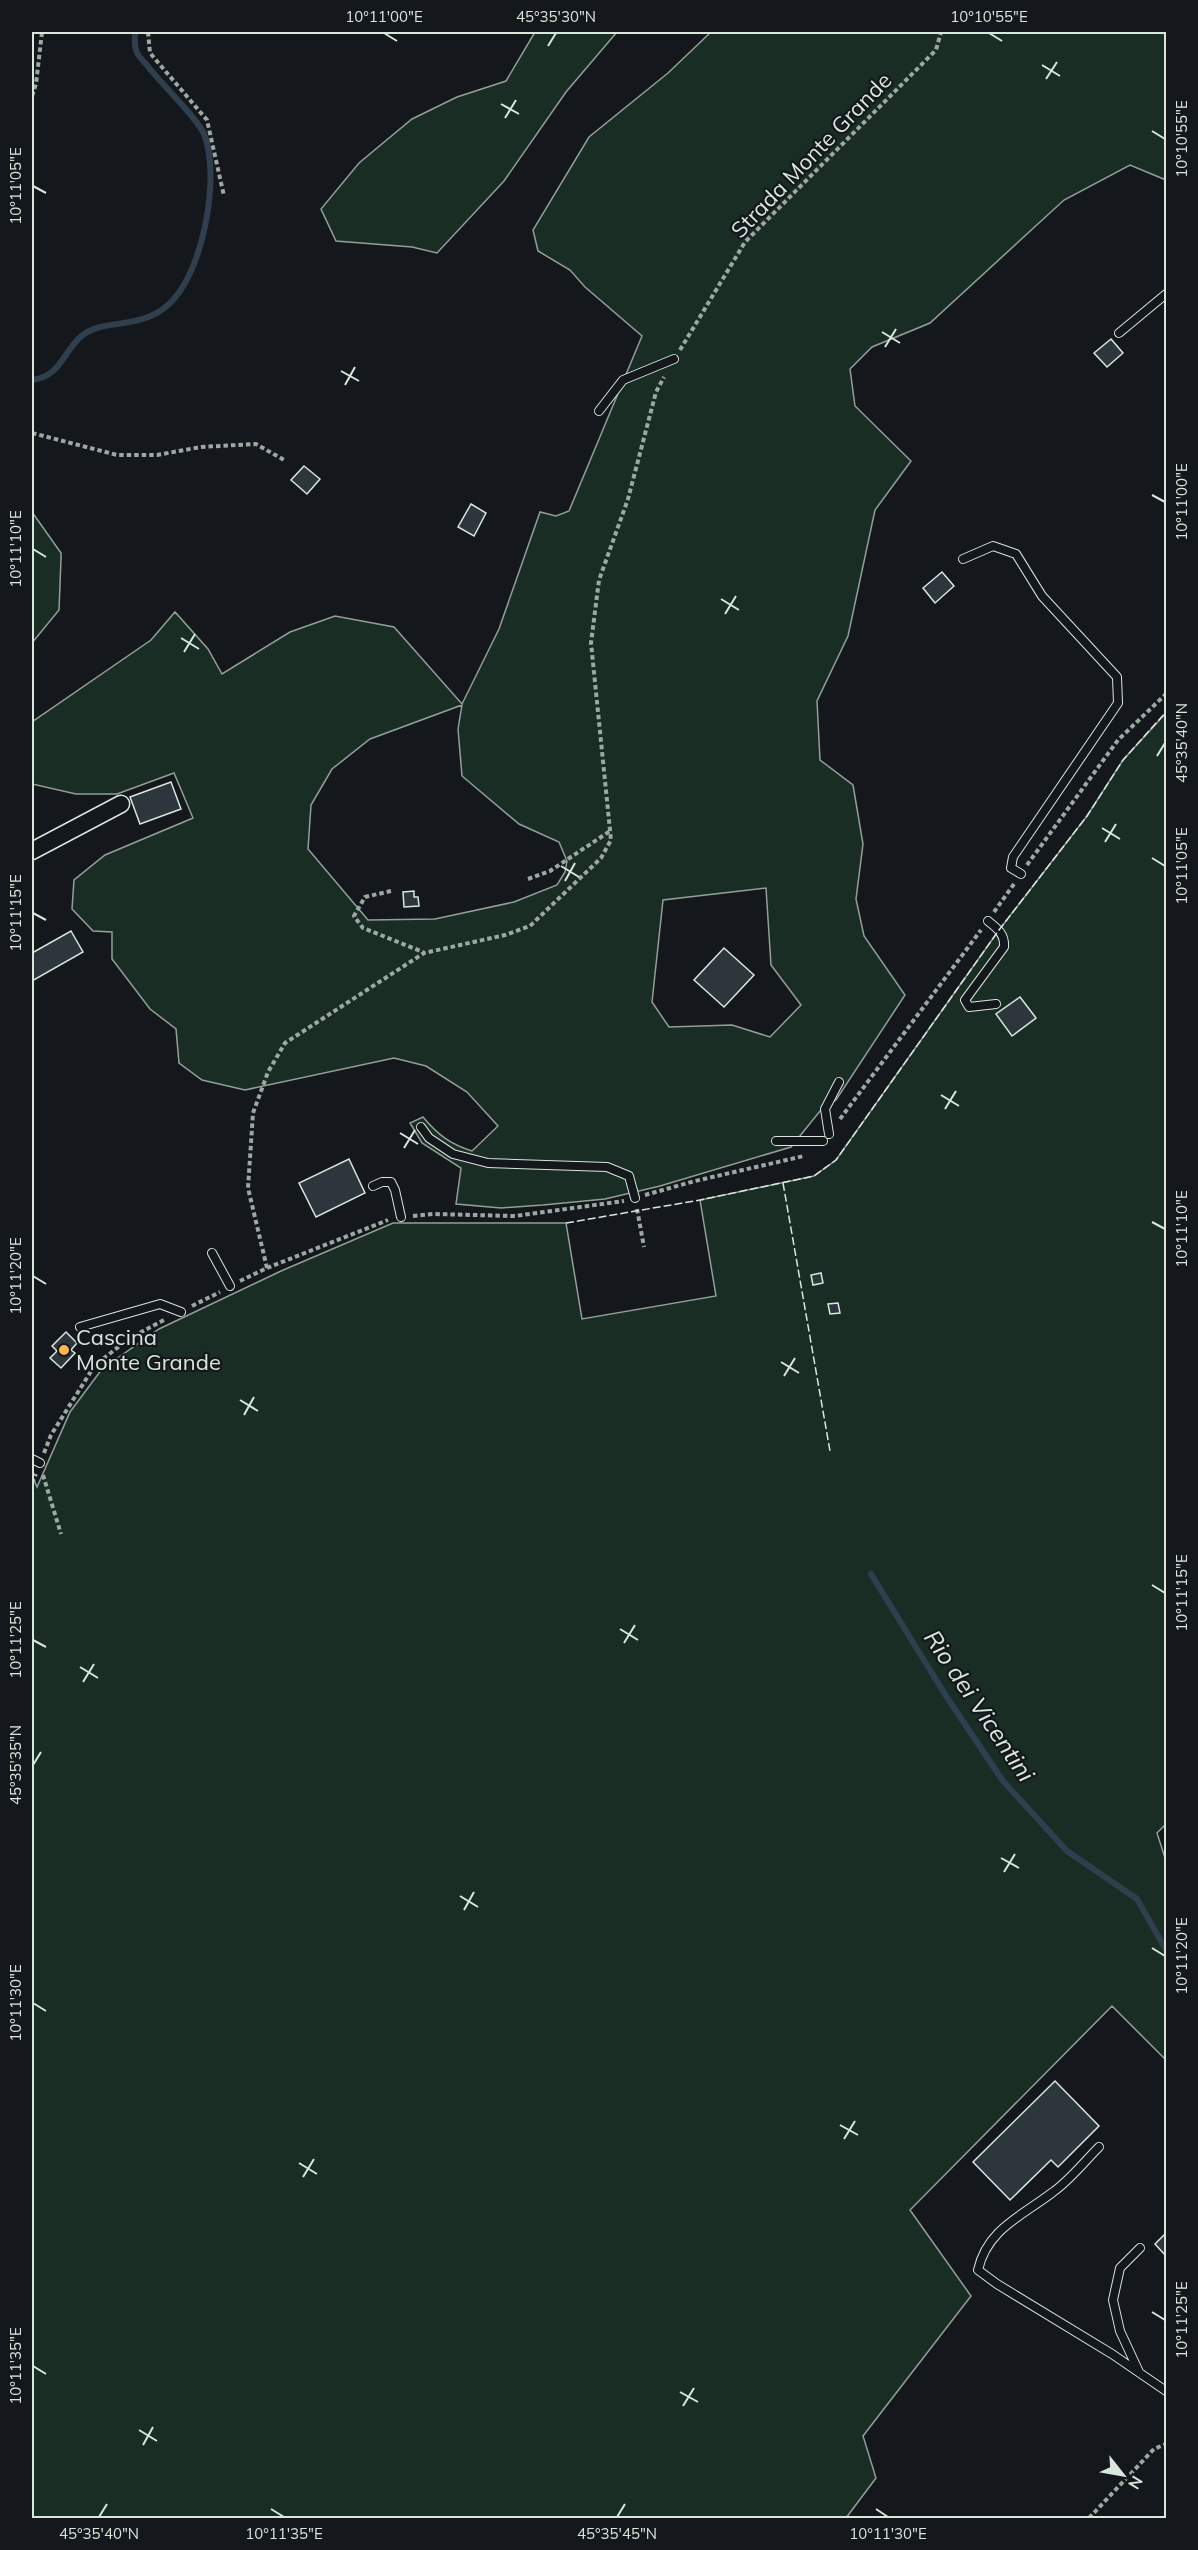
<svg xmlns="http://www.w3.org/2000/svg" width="1198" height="2550" font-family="Mulish,sans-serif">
	<rect width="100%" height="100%" fill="#14181c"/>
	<!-- green -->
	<path fill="#1a2d24" stroke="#939e99" stroke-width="1.5" fill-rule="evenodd" d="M535 32H617L566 92 504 181 437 253 412 247 336 241 321 209 359 163 412 119 457 97 506 81Z
		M711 32H1166V180L1130 165 1064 200 930 323 872 347 850 369 855 406 911 461 875 510 848 636 817 701 820 760 853 785 863 844 856 899 864 936 905 995 836 1100 820 1111 791 1147 660 1186 605 1199 543 1205 501 1208 456 1204 461 1168 422 1143 410 1123 423 1117C438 1135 450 1144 472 1151L498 1126 467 1092 426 1066 394 1058 245 1090 202 1080 179 1063 176 1029 150 1009 112 959V932L93 931 72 909 74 880 105 855 193 818 174 773 117 794H76L32 784V722L151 640 175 612 208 649 222 674 290 632 335 616 394 627 462 704 499 629 540 512 556 516 569 511 642 336 585 287 570 270 538 251 533 230 589 137 668 73ZM462 705 458 729 462 776 519 824 559 842 567 861 565 872 557 885 514 902 435 919 368 920 308 849 311 805 332 769 370 739ZM766 888 771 965 801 1005 770 1037 732 1025 669 1027 652 1002 663 900Z
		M32 512 61 553V559L59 610 32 643Z
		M1166 713V1824L1157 1833 1166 1861V2060L1112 2006 910 2210 971 2296 863 2436 876 2478 846 2518H32V1475L37 1487 70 1412 102 1369 159 1329 281 1271 393 1223H566L582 1319 716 1296 700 1200 814 1176 836 1160 999 930 1087 816 1123 760Z"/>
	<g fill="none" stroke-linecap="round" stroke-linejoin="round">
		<!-- stream -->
		<path stroke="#2f3f4d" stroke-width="6" d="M32 380C68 376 63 336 100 327 124 322 148 323 168 305 203 275 221 176 204 134 196 116 160 83 146 64 142 60 137 55 136 50 134 44 135 37 135 32
			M871 1574 946 1696 1003 1781 1067 1851 1137 1899 1166 1950"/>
	</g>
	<!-- building -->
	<path fill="#2c363c" stroke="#d8e6dc" stroke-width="1.5" d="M1111 339 1123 353 1107 367 1094 353Z
		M304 466 320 479 307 494 291 480Z
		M471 504 486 513 474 536 458 527Z
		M942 572 954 586 935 603 923 588Z
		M171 782 181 809 140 824 130 797Z
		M414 891V897H418L419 906 404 907 403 892Z
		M71 931 83 952 32 981V953Z
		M724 948 754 975 724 1007 694 980Z
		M1020 997 1036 1018 1012 1036 996 1014Z
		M349 1159 365 1193 316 1217 299 1183Z
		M821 1273 823 1283 813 1285 811 1275Z
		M838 1303 840 1313 830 1314 828 1304Z
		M66 1332 77 1343 71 1350 75 1353 61 1368 50 1358 57 1351 52 1346Z
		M1055 2081 1099 2126 1058 2167 1051 2160 1010 2200 973 2162Z
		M1166 2233V2256L1155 2244Z"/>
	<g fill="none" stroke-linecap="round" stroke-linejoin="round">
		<!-- service casing -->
		<g stroke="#d8e6dc" stroke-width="10">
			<path id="service" d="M1119 333 1166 294
				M599 411 623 380 674 359
				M963 559 993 546 1016 554 1042 596 1117 677 1118 703 1013 857 1011 868 1021 874
				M988 921C997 928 1005 934 1004 947L965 1000 969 1007 996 1004
				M421 1127 429 1138 453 1154 488 1163 607 1167 629 1176 635 1198
				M829 1134 825 1109 839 1082
				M776 1141H823
				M373 1186 382 1182H391L395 1190 401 1217
				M212 1253 230 1286
				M80 1327 160 1304 181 1312
				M32 1459 40 1463
				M1099 2147C1084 2162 1070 2180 1053 2192 1022 2216 987 2229 978 2270L997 2284 1112 2354 1166 2391
				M1139 2372 1120 2331 1113 2300 1120 2268 1140 2248"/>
		</g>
		<!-- minor casing -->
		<g stroke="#d8e6dc" stroke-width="19">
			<path id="minor" d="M32 851 121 804"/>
		</g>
		<!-- path -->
		<path stroke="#9da8a2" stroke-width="4" stroke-dasharray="4.5 3" stroke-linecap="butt" d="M148 32 150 53 207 120 224 196
			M32 96 36 84 42 32
			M680 350 745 242 936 50 941 32
			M32 433 117 455H157L201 447 256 444 284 460
			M1027 865 1118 740 1166 694
			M528 879 550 871 610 831
			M391 891 365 897 354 916 363 928 423 952
			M994 912 1014 884
			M840 1119 981 930
			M645 1195 695 1181 804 1156
			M637 1209 644 1247
			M413 1216 433 1214 515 1216 624 1201
			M267 1268 248 1188 253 1113 268 1072 285 1043 424 953 505 935 530 926 601 858 611 840 591 643 599 580 628 499 656 392 664 377
			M240 1281 267 1268 388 1220
			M192 1306 220 1292
			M44 1453 51 1435 95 1365 130 1338 164 1320
			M43 1475 61 1534
			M32 1483 36 1474
			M1089 2518 1154 2449 1166 2444"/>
		<!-- service -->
		<use href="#service" stroke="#14181c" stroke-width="8"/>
		<!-- minor -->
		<use href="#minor" stroke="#14181c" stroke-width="16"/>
		<!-- fence -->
		<path stroke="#d8e6dc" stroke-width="1.5" stroke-dasharray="8 3" stroke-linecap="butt" d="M783 1183 830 1451
			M566 1223 700 1200 814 1176 836 1160 999 930 1087 816 1123 760 1166 712"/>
	</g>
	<!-- ticks -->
	<path fill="none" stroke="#d8e6dc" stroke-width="2" d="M384 33 397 41M989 33 1002 41M548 46 556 33M1042 65 1060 76M1046 79 1057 62M501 104 519 114M505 118 516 100M1152 131 1165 139M33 186 46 193M882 332 900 343M885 347 896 329M341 371 359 381M345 385 355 367M1152 495 1165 502M33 549 46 557M721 599 739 610M725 614 736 596M181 638 199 649M184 652 195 634M1157 756 1165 743M1102 828 1120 839M1105 842 1116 824M1152 858 1165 866M561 866 579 877M565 881 575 863M33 913 46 920M941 1095 959 1106M945 1109 956 1091M400 1133 418 1144M404 1148 415 1130M1152 1222 1165 1229M33 1276 46 1284M781 1362 799 1373M784 1376 795 1358M240 1400 258 1411M244 1415 254 1397M1152 1585 1165 1593M620 1629 638 1640M33 1640 46 1647M624 1643 635 1625M80 1667 98 1678M83 1682 94 1664M33 1765 41 1752M1001 1858 1019 1868M1004 1872 1015 1854M460 1896 478 1907M464 1910 474 1892M1152 1948 1165 1956M33 2003 46 2011M840 2125 858 2135M844 2139 855 2121M299 2163 317 2174M303 2177 314 2159M1152 2312 1165 2320M33 2366 46 2374M680 2392 698 2402M683 2406 694 2388M139 2430 157 2441M143 2445 153 2427M271 2509 284 2517M876 2509 888 2517M99 2517 107 2504M617 2517 625 2504"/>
	<!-- markers -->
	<circle fill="#ffb74d" stroke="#14181c" stroke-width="2" cx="64" cy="1350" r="6"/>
	<g text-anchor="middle" stroke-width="4.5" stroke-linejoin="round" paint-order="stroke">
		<!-- street labels -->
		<g font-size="22" fill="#d8e6dc" stroke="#14181c">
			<text transform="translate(811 155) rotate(-46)" y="8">Strada Monte Grande</text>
		</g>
		<!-- poi labels -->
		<g font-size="22" fill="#d8e6dc" stroke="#14181c" text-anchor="start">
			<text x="76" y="1345">Cascina<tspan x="76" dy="25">Monte Grande</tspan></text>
		</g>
		<!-- water labels -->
		<g font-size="24" font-style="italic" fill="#d8e6dc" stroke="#14181c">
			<text transform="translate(979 1706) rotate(56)" y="8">Rio dei Vicentini</text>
		</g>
	</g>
	<!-- border -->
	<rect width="1198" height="2550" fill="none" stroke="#14181c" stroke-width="66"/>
	<!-- north arrow -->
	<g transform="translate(1123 2475) rotate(121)" stroke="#14181c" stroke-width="4.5" paint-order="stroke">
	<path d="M0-4.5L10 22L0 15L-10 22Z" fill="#d8e6dc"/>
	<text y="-9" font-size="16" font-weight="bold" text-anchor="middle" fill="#d8e6dc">N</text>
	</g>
	<rect x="33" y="33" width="1132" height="2484" fill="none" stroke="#d8e6dc" stroke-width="2"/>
	<g font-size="15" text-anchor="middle" fill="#d8e6dc">
		<text x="384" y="22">10°11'00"E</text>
		<text x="556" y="22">45°35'30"N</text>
		<text x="989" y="22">10°10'55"E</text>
		<text transform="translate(1182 139) rotate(-90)" y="5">10°10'55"E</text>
		<text transform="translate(16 186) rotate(-90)" y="5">10°11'05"E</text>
		<text transform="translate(1182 502) rotate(-90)" y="5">10°11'00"E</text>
		<text transform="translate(16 549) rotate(-90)" y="5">10°11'10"E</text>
		<text transform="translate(1182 743) rotate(-90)" y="5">45°35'40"N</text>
		<text transform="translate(1182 866) rotate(-90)" y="5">10°11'05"E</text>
		<text transform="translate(16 913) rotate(-90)" y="5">10°11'15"E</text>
		<text transform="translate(1182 1229) rotate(-90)" y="5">10°11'10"E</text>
		<text transform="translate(16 1276) rotate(-90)" y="5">10°11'20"E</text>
		<text transform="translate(1182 1593) rotate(-90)" y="5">10°11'15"E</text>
		<text transform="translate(16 1640) rotate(-90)" y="5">10°11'25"E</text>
		<text transform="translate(16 1765) rotate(-90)" y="5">45°35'35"N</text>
		<text transform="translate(1182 1956) rotate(-90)" y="5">10°11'20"E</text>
		<text transform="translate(16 2003) rotate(-90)" y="5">10°11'30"E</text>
		<text transform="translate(1182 2320) rotate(-90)" y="5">10°11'25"E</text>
		<text transform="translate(16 2366) rotate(-90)" y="5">10°11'35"E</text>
		<text x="99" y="2539">45°35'40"N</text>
		<text x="284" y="2539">10°11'35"E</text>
		<text x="617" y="2539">45°35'45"N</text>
		<text x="888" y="2539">10°11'30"E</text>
	</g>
</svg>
